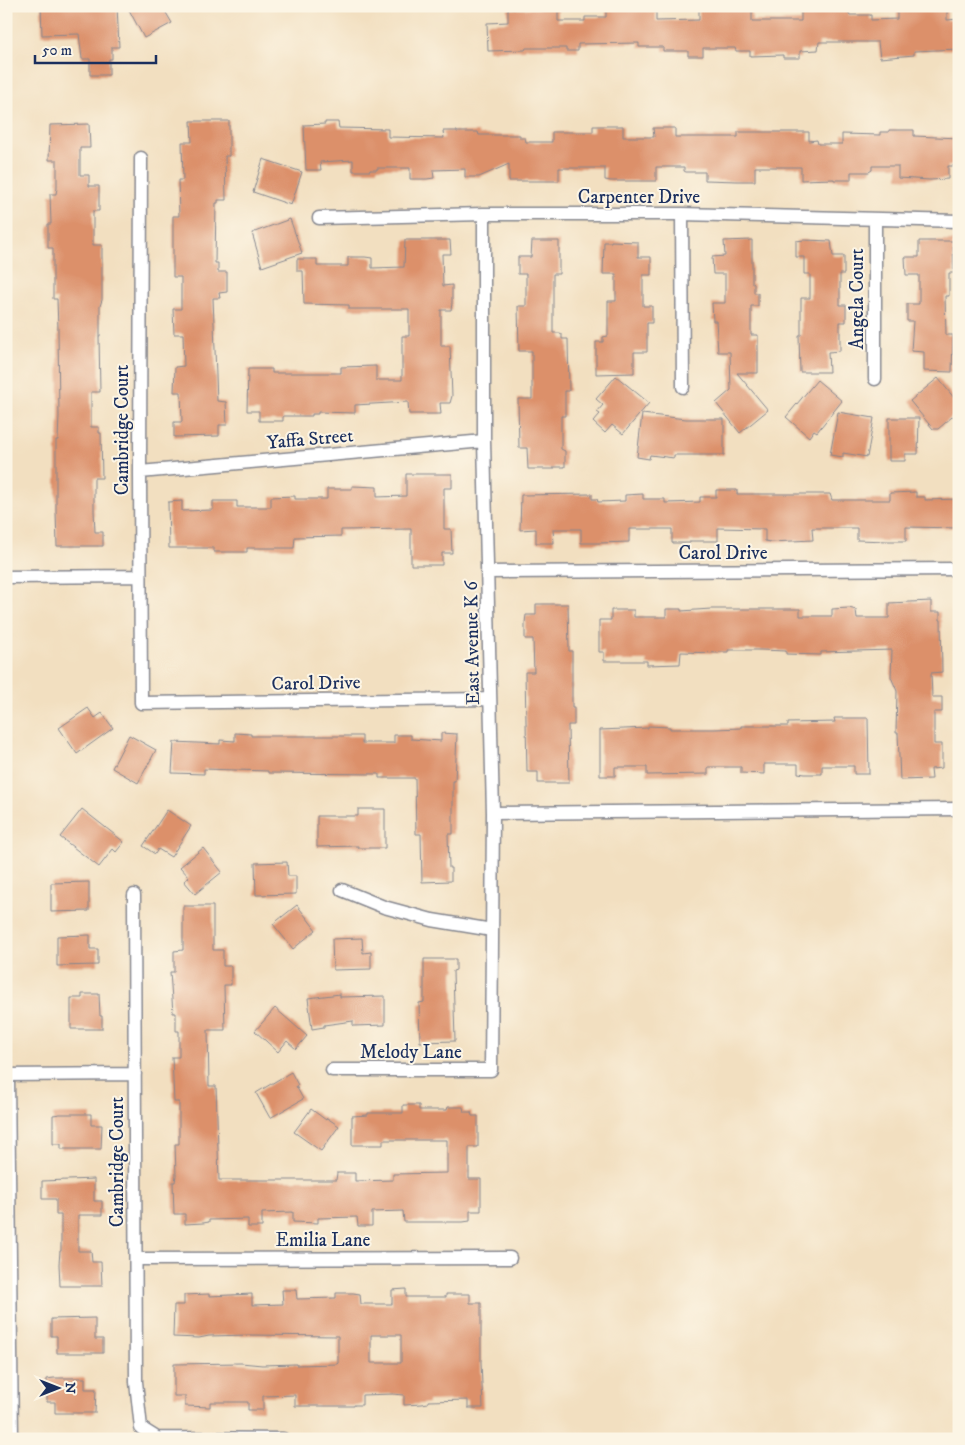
<svg xmlns="http://www.w3.org/2000/svg" width="965" height="1445" font-family="'IM FELL DW Pica',serif">
	<rect width="100%" height="100%" fill="#fcf5e5"/>
	<filter id="ink" filterUnits="userSpaceOnUse"><feTurbulence type="fractalNoise" baseFrequency=".02" numOctaves="2"/><feDisplacementMap in="SourceGraphic" scale="10" xChannelSelector="R" yChannelSelector="G"/><feConvolveMatrix kernelMatrix="1 2 1 2 8 2 1 2 1" color-interpolation-filters="sRGB"/></filter>
	<filter id="wash" filterUnits="userSpaceOnUse"><feTurbulence type="fractalNoise" baseFrequency=".0096" numOctaves="4" result="noise"/><feDisplacementMap in="SourceGraphic" scale="20" xChannelSelector="R" yChannelSelector="G"/><feGaussianBlur stdDeviation="1.12" result="paint"/><feColorMatrix in="noise" values="0 0 0 0 0 0 0 0 0 0 0 0 0 0 0 0 0 1.4 0 .05"/><feComposite in="paint" operator="in"/></filter>
	<g filter="url(#wash)">
		<rect width="100%" height="100%" fill="#f2dfc0"/>
		<g id="blocks">
			<!-- building -->
			<path fill="#dc906a" fill-rule="evenodd" d="M41 6H117L119 47H112V59H109V75H90V59H82L79 34 42 35Z
				M127 6H162L172 23 144 38Z
				M849 6V15H871V20L897 19V7H947V20L959 19V49L914 51V55L880 58 878 42H819L818 50 800 51V58H783V55L750 56V51H736L735 48H703V56H688V51H663V47H639V43L578 44V51H566V48H526L525 50 488 51 487 23 508 22V9L558 8V21H585V17H606V8H656V21L699 20V7H752V21H801V7Z
				M191 121H229V156H225L226 200H218V203H216L215 263H218V272H227V292L219 293 220 298H213L217 401 226 402 227 425H219V436L174 437V422H182L181 392H174L175 367 184 366 183 334H174L173 309H181V277H173V216H179L178 180H183L182 142H192Z
				M325 122H338L339 128 388 129V137L444 138 443 131H457V132H478L479 135H520V138H525L526 142H552V132H593V126H623V137H654L653 128H675V137H738V132H809V141L817 140 818 144H842V134L880 135V132H889V130H914V136L959 138V166H948V179L930 180 898 178V166H872V170L869 172H851V180H834V179L801 180V167H755V181H737L705 180V172H686L684 171V167H656V181H611L605 180V168H559V181H509V164L479 177H465V169L433 170 434 178 427 179H410V168H377V170H370V171H353V160L320 162 321 170H306L304 125 325 124Z
				M89 124 90 148H80V175H89V186H99V211H93V245H102V300L100 306V336H99L100 392H91V427H99V433H101L102 478H94V511L95 532H103V546H57L56 511V440H58L59 416 58 329 57 299H53V248H48V224H51L50 194H56L57 188V160H49L50 125Z
				M263 159 302 172 291 205 253 192Z
				M290 219 302 253 262 267 252 233Z
				M405 240H450L451 254H442L443 286 452 285V303L451 310H441V346H450L452 396 450 403H440L441 414H409L408 402 355 405V413L318 412V414H312V416H283V421H259V411H247L248 369H272V373H341V367L376 366V380H402V336H409V309H349V305L304 304 303 271H297V259H317V266H348V257H365L372 258V268L404 267Z
				M752 240V284L754 283V293H758V306H751V335H758V373H737L768 410 740 433 716 403 731 390 730 352H718L716 321H713L712 303H725V274H713L712 257 725 256 724 241Z
				M804 240 831 241 833 256H844V274H840V305H846V322H840V351L828 352 829 372H800L799 335H801V298H810V274H804V257H796V241Z
				M532 241H559V274H553V333H560L562 334V339H568L569 391H565V416H561V449L565 451V467H554V469H528L527 448H519L518 399H532V351H519L518 306H526V274H518V257H531Z
				M611 241 638 242V257H651V275H643V306H652V323H647V352H634V373L596 374V342H603V337L608 336V301H616V274H603L604 242H611Z
				M919 241H953L954 273H949V296H945L946 335H953L952 372 924 371V352L911 351 913 321H907V304H919V275H906L905 257H919Z
				M616 376 649 403 623 434 612 425 605 433 593 422 600 414 597 412 603 405 596 399Z
				M938 378 959 404V411L938 429H933L910 401Z
				M817 380 842 401 817 432 814 430 809 437 786 417Z
				M838 412 874 418 867 457 843 453V457L830 455Z
				M642 414 686 419H724V455H674V458L650 455 649 459 637 457Z
				M889 418H919L918 454H905V461H889Z
				M406 474H452V488H444V529H451L452 553H442V565H411V529L341 530V536L295 537 294 548H247V552H214V548H169L168 502 182 501V511L213 510V501H237V507H271V497L295 496V499H327V489H352V486L377 487V497L406 496Z
				M716 490H737V494H830L832 500H890V493L916 492V497H925V500L959 499V528L906 527V541H888L857 540V528H812L813 540 771 542 765 541V529L718 528V541H690V543H672V529H629V542L599 543H581V529H553L554 543H536V529L520 530 521 495 592 494V499H597L598 502 625 501V495L643 494V499H665V503L700 502V497H716Z
				M931 601V612H940V620H941L942 672 931 673 932 697H942V712H934V744H942V768L931 769 932 779 900 780 898 733H896L897 691 891 677 892 650 821 652V655L786 654V651L761 650H728V652H719V653L681 652 680 664 647 665V661H604V652H599V620H611V610H634V617H666V609H681V611L711 609H800V616H832V609L849 608 856 610 857 618H889V603Z
				M536 604H568L569 651H572V708H574V725H568L569 783H538V772H527L525 672H534L533 639H525V623L526 615H536Z
				M88 708 95 718 102 713 113 728 77 754 59 728Z
				M834 718H868L869 774H854V766H822V774H805L798 773V764H764V774L741 773V767H708V774L647 775V767H615V776H600V730L648 728V726L670 727V729H715L741 728V726H788V723L835 722Z
				M235 733 251 734V736H362V743H394V735H411V739L441 741V733L457 734 455 781H453V834H448L449 868H451V881L422 882 421 834H416L415 778H379V774L268 773V771L204 769V774L172 773 174 742 220 744V740L235 741Z
				M129 735 156 750 138 783 112 768Z
				M82 809 124 842 116 852 113 849 99 867 60 837Z
				M358 809H385V848H358V846L317 847V816H358Z
				M167 810 191 826 171 857 158 849 155 854 143 846Z
				M203 848 222 872 195 894 184 881 189 877 180 867Z
				M287 862 288 876H296V894L256 895 255 863Z
				M89 882V911L51 912V883Z
				M297 905 316 930 293 949 273 924Z
				M183 906H213V950H223V966H231V985H224L225 1030H208L209 1086H216L219 1180H336L337 1173H355V1181L393 1180V1174L447 1173V1140H383V1145H352V1116L368 1115V1113H403V1105H419V1110H447L448 1107H463L464 1112H471L472 1116H478V1147H469V1179H481V1211H470V1221L463 1222H404L403 1211 372 1212V1226H358L357 1217 318 1218V1223L293 1222V1212L262 1213V1227H248V1219L209 1220V1222L203 1223 185 1224V1214H174L173 1182H175L176 1175 175 1144H179V1102H174L172 1057H179V1031H176V1013H173L170 972H174V951L183 950Z
				M90 935V949H98V965L57 966V936Z
				M362 938 363 953 371 952V969L333 970 332 939Z
				M424 959H456V970L453 971 455 1041 420 1042 419 1003 424 1002Z
				M82 994H99L100 1016H102V1029H71V998H82Z
				M340 994V997L385 996V1025L353 1026V1021L324 1025V1027L312 1029 308 998Z
				M275 1008 307 1036 296 1049 287 1041 278 1052 255 1031Z
				M291 1072 298 1085 296 1086 303 1099 270 1118 256 1093Z
				M311 1109 326 1120 327 1118 339 1126 321 1151 294 1132Z
				M60 1114H91V1125H102L101 1149H61V1144H53V1115Z
				M94 1179V1201H102V1215H78V1251H91L92 1262H101L102 1286H60L59 1264 60 1251H61V1215H56V1199H42V1181Z
				M406 1289V1297H446V1294H470V1303H481V1362L483 1408H468V1400L428 1401V1403L422 1404 404 1405V1395L393 1394 362 1395V1405H354V1406H295V1395L263 1396V1410H248V1402H210V1407L185 1406V1396H174V1364L241 1363 262 1365 296 1364V1365L337 1364 338 1363V1336L250 1335 209 1336 199 1338 173 1337 174 1305H184V1295L209 1294V1296L252 1294V1305L283 1304 282 1290H296L297 1299 336 1298V1293H353L360 1294 361 1304H392V1290ZM371 1335H401V1363H371Z
				M95 1318V1339H103V1353H57V1336H51V1319Z
				M54 1378H85V1389H96L95 1413H55V1402H47V1379Z"/>
		</g>
	</g>
	<g filter="url(#ink)">
		<use href="#blocks" fill-opacity="0" stroke="#86878f" stroke-width="1"/>
		<g fill="none" stroke-linecap="round" stroke-linejoin="round">
			<!-- minor casing -->
			<g stroke="#86878f" stroke-width="15">
				<path id="minor" d="M141 158 140 472 141 703 490 699
					M682 214 683 387
					M319 218 484 214H682L959 221
					M875 220V379
					M140 472 484 441
					M488 572 959 569
					M6 577 140 576
					M493 813 959 809
					M342 890 384 907 432 920 492 930
					M134 895 136 1382 141 1428 157 1438 283 1439
					M332 1070H491L493 813 484 441V214
					M6 1075 135 1074
					M136 1259 510 1258"/>
			</g>
			<!-- tertiary casing -->
			<g stroke="#86878f" stroke-width="19">
				<path id="tertiary" d="M6 1079 10 1439"/>
			</g>
			<!-- minor -->
			<use href="#minor" stroke="#fff" stroke-width="12"/>
			<!-- tertiary -->
			<use href="#tertiary" stroke="#fff" stroke-width="16"/>
		</g>
	</g>
	<g text-anchor="middle" stroke-width="4" stroke-linejoin="round" paint-order="stroke">
		<!-- street labels -->
		<g font-size="19" fill="#1b2f5e" stroke="#fcf5e5">
			<text x="639" y="203">Carpenter Drive</text>
			<text transform="translate(856 299) rotate(-90)" y="7">Angela Court</text>
			<text transform="translate(121 430) rotate(-90)" y="7">Cambridge Court</text>
			<text transform="translate(310 438) rotate(-5)" y="7">Yaffa Street</text>
			<text x="723" y="559">Carol Drive</text>
			<text transform="translate(471 643) rotate(-91)" y="7">East Avenue K 6</text>
			<text transform="translate(316 682) rotate(-1)" y="7">Carol Drive</text>
			<text x="411" y="1058">Melody Lane</text>
			<text transform="translate(116 1162) rotate(-90)" y="7">Cambridge Court</text>
			<text x="323" y="1246">Emilia Lane</text>
		</g>
	</g>
	<!-- margin -->
	<rect width="965" height="1445" fill="none" stroke="#fcf5e5" stroke-width="25"/>
	<!-- north arrow -->
	<g transform="translate(58 1388) rotate(90)" stroke="#fcf5e5" stroke-width="4" paint-order="stroke">
	<path d="M0-4L9 19L0 12L-9 19Z" fill="#1b2f5e"/>
	<text y="-8" font-size="14" font-weight="bold" text-anchor="middle" fill="#1b2f5e">N</text>
	</g>
	<!-- scale -->
	<path d="M35 55v8h121v-8" fill="none" stroke="#1b2f5e" stroke-width="2.5"/>
	<text x="42" y="55" font-size="15" fill="#1b2f5e" stroke="#fcf5e5" stroke-width="4" paint-order="stroke">50 m</text>
</svg>
